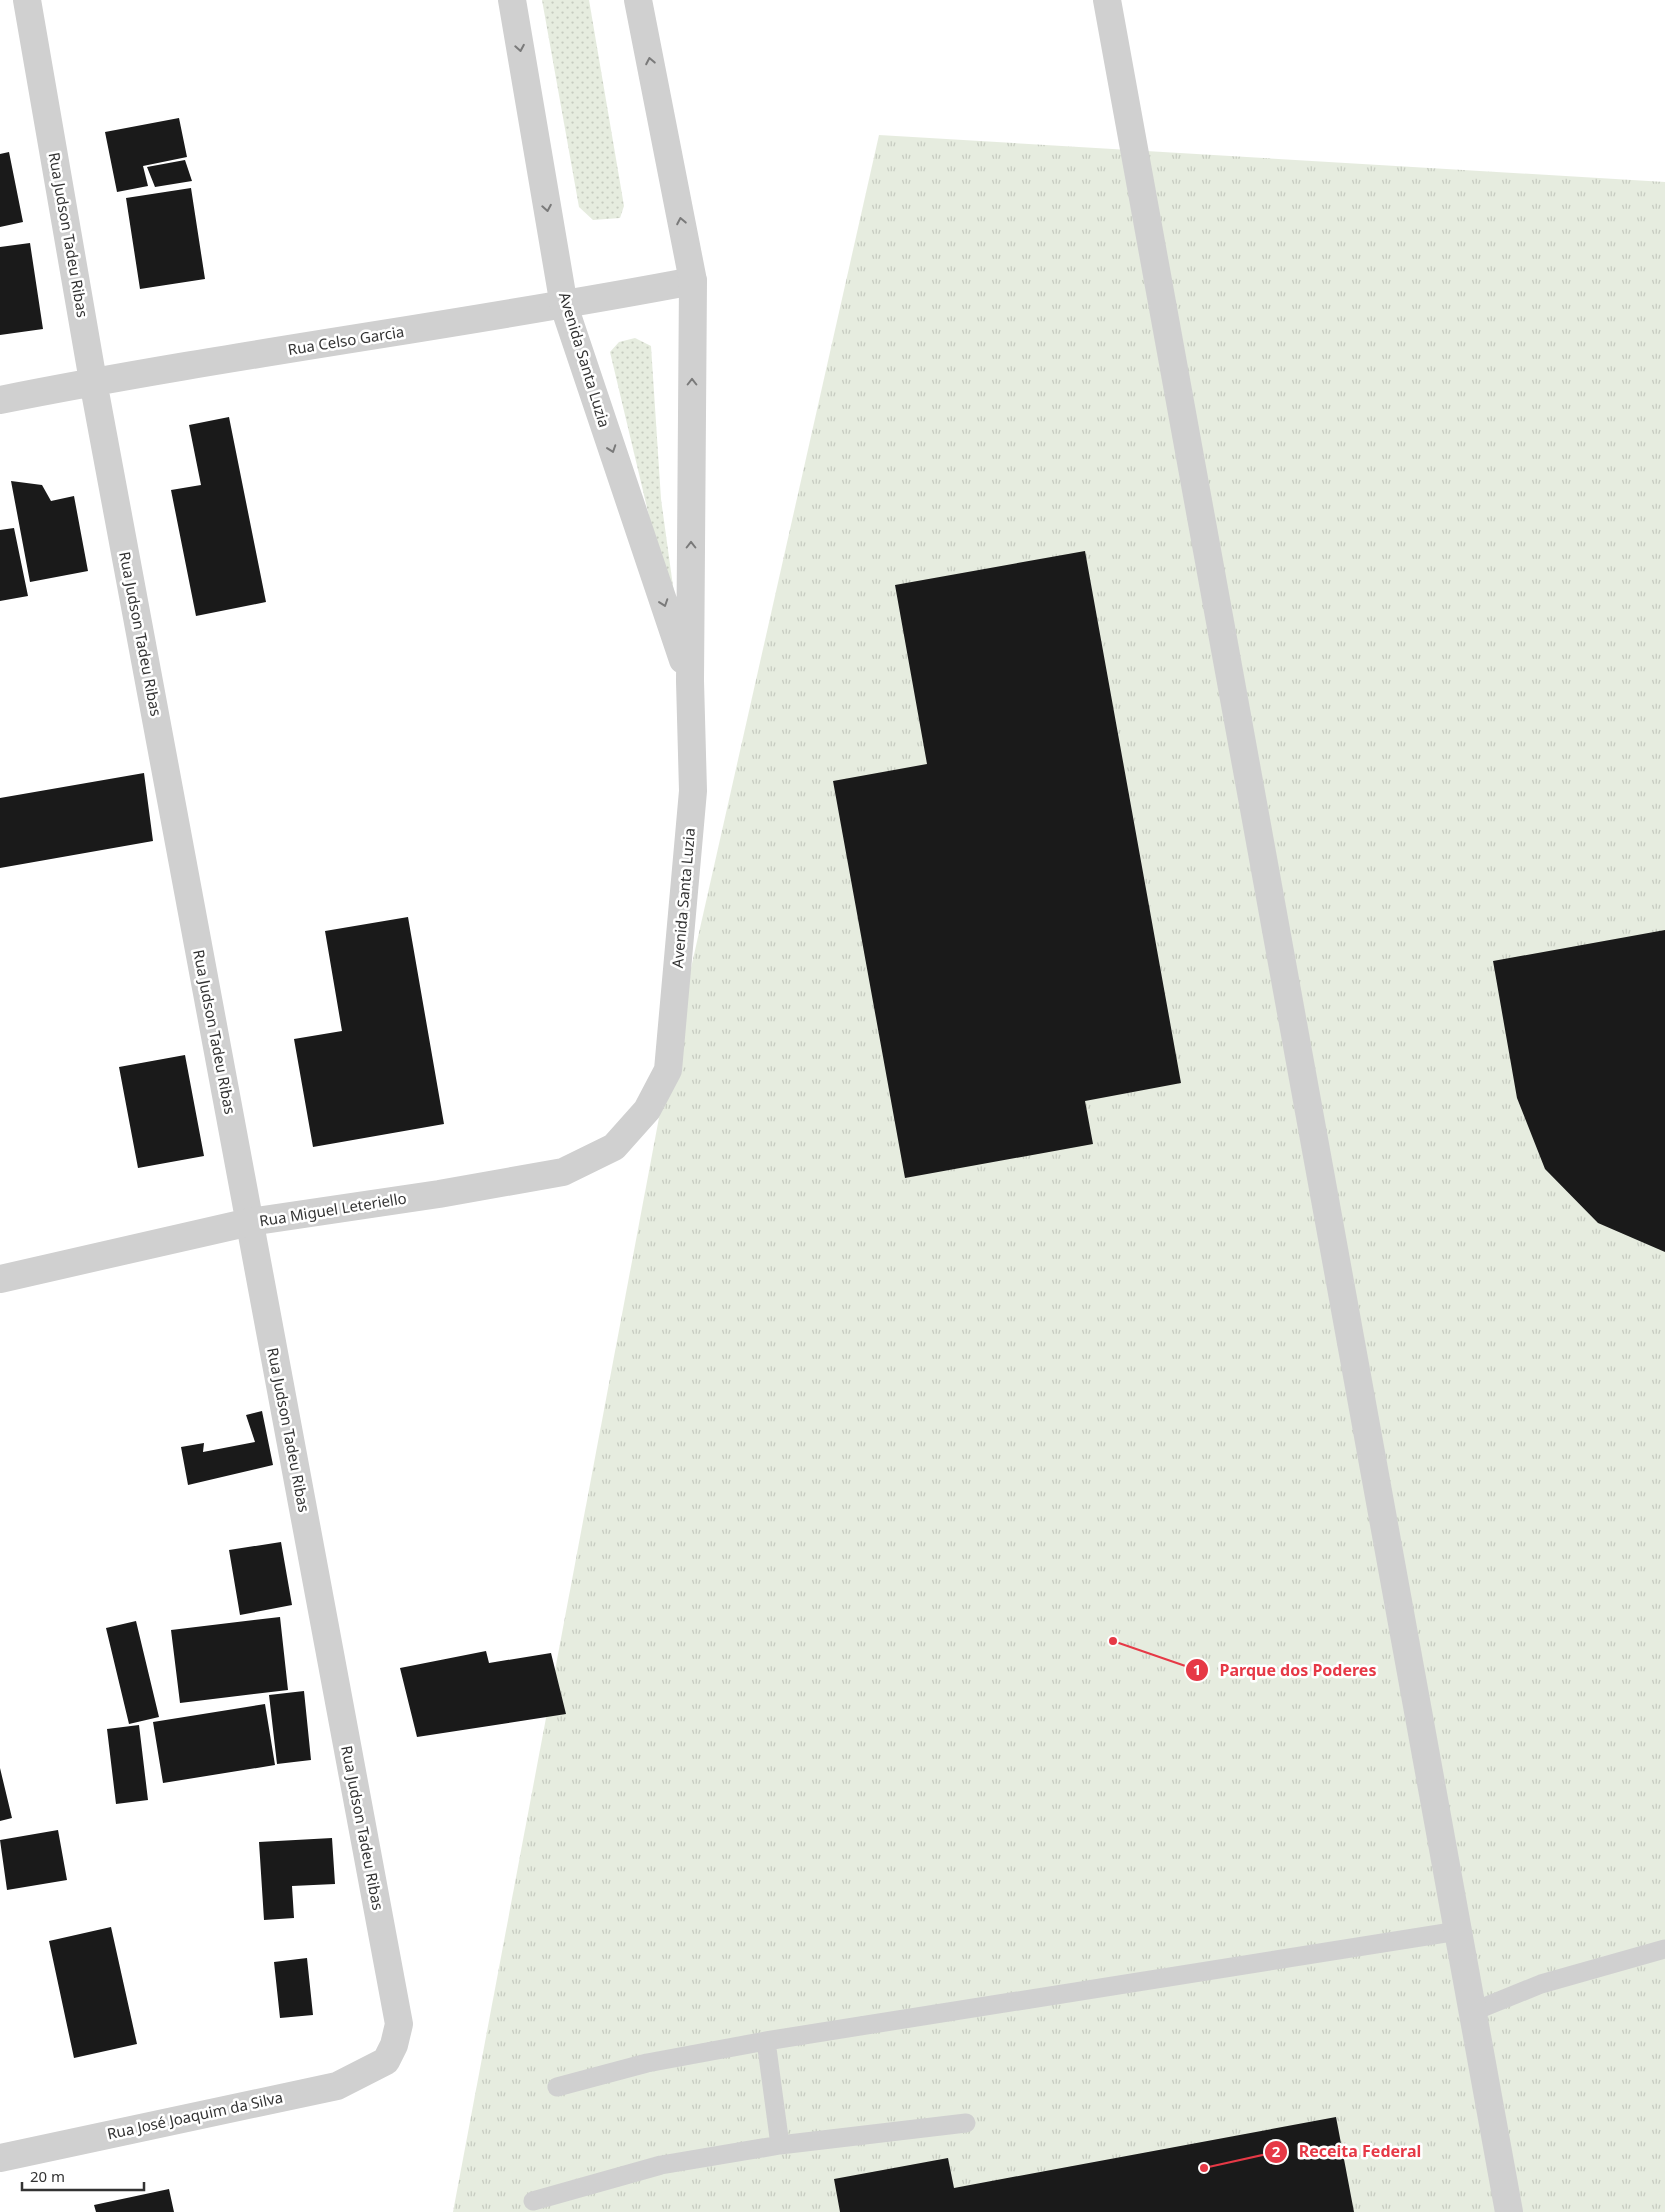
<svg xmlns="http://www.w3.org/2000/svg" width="1665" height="2212" font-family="'Noto Sans',sans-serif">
	<defs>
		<pattern id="grass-dots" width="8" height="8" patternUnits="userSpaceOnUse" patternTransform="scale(1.25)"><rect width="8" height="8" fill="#e6ecdf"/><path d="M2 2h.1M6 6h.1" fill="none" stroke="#c6cbc0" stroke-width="1.8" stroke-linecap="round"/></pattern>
		<pattern id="park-tufts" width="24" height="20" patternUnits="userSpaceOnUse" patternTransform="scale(1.25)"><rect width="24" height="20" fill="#e6ecdf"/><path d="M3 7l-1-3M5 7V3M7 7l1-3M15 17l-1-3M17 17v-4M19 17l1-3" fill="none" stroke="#c6cbc0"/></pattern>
	</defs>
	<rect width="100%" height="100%" fill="#fff"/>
	<!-- grass -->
	<path fill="url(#grass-dots)" d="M542 0H589L624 206 620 218 593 220 579 207Z
		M635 338 651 346 661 499 683 659 610 352 619 342Z"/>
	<!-- park -->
	<path fill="url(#park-tufts)" d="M879 135 1665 182V2212H453L668 1070Z"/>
	<!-- building -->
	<path fill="#1a1a1a" d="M179 118 187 157 143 166 148 186 117 192 105 132Z
		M9 152 23 222 0 227V154Z
		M185 160 192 181 155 187 147 167Z
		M191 188 205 279 140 289 126 198Z
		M30 243 43 329 0 335V247Z
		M229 417 266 602 196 616 171 490 201 485 189 425Z
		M11 481 42 485 51 501 74 496 88 571 30 582Z
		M14 528 28 596 0 601V530Z
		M1085 551 1181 1083 1085 1101 1093 1144 905 1178 833 781 927 764 895 585Z
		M144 773 153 841 0 868V798Z
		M408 917 444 1124 313 1147 294 1039 342 1031 325 931Z
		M1665 930V1252L1598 1223 1545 1169 1517 1098 1493 961Z
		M185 1055 204 1156 138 1168 119 1067Z
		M262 1411 273 1465 188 1485 181 1447 204 1443 203 1452 255 1442 246 1415Z
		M281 1542 292 1605 240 1615 229 1550Z
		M280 1617 288 1690 180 1703 171 1630Z
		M136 1621 159 1717 129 1724 106 1628Z
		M486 1651 489 1663 551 1653 566 1714 417 1737 400 1668Z
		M304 1691 311 1760 277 1764 269 1695Z
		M265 1704 275 1765 163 1783 153 1722Z
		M139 1725 148 1800 116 1804 107 1729Z
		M0 1768 12 1818 0 1821Z
		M58 1830 67 1880 7 1890 0 1840Z
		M332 1838 335 1884 292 1886 294 1918 264 1920 259 1842Z
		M111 1927 137 2044 74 2058 49 1941Z
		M307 1958 313 2015 280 2018 274 1962Z
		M1336 2117 1354 2212H840L834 2179 948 2158 954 2188Z
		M169 2189 174 2212H96L94 2205Z"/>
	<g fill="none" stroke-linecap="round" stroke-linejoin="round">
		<!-- service -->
		<path stroke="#d0d0d0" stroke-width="19" d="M1472 2012 1541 1984 1665 1949
			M557 2087 647 2063 766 2041 1458 1931
			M780 2145 966 2123
			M533 2201 661 2165 780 2145 766 2041"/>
		<!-- minor -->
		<path stroke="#d0d0d0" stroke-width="28" d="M1107 0 1509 2212
			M0 400C230 354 463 325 693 281
			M0 2158 337 2086 386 2061 394 2045 399 2024 93 381 27 0"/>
		<!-- tertiary -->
		<path stroke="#d0d0d0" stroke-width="28" d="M512 0 564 306 683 660
			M0 1279 250 1222 439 1194 563 1172 614 1147 647 1110 668 1070 693 791 690 681 693 281 638 0"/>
	</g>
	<!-- one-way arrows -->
	<defs><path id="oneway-chevron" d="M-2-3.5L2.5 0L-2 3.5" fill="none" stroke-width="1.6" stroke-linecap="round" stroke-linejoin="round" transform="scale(1.25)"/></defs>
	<g stroke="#7a7a7a">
		<use href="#oneway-chevron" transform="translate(520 48) rotate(80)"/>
		<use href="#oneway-chevron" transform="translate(650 61) rotate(-101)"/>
		<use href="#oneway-chevron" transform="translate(547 208) rotate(80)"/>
		<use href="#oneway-chevron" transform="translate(681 221) rotate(-101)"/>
		<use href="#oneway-chevron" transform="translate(692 382) rotate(-90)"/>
		<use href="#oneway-chevron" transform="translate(612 449) rotate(71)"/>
		<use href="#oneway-chevron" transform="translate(691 545) rotate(-90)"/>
		<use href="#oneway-chevron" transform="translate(664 603) rotate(71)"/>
	</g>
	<g text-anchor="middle" stroke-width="5" stroke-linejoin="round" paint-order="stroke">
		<!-- street labels -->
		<g font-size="15" fill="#333" stroke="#fff">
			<text transform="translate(68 235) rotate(80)" y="5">Rua Judson Tadeu Ribas</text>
			<text transform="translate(346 341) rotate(-9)" y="5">Rua Celso Garcia</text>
			<text transform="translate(584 360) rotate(73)" y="5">Avenida Santa Luzia</text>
			<text transform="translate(140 634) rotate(79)" y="5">Rua Judson Tadeu Ribas</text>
			<text transform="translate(684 898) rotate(-85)" y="5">Avenida Santa Luzia</text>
			<text transform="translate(214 1032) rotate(79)" y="5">Rua Judson Tadeu Ribas</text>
			<text transform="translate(333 1210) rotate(-9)" y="5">Rua Miguel Leteriello</text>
			<text transform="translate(288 1430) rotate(79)" y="5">Rua Judson Tadeu Ribas</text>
			<text transform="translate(362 1828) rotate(79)" y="5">Rua Judson Tadeu Ribas</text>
			<text transform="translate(195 2116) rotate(-12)" y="5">Rua José Joaquim da Silva</text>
		</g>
	</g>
	<!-- callouts -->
	<path fill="none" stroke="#e63946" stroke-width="2" d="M1113 1641L1197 1670M1204 2168L1276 2152"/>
	<g fill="#e63946" stroke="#fff" stroke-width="2">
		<circle cx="1113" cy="1641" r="5"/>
		<circle cx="1204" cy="2168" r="5"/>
		<circle cx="1197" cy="1670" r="12"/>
		<circle cx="1276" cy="2152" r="12"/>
	</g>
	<g font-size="15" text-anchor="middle" font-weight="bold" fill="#fff">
		<text x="1197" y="1675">1</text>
		<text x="1276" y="2157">2</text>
	</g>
	<g font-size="16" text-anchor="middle" font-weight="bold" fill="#e63946" stroke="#fff" stroke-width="5" stroke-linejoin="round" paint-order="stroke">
		<text x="1298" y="1676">Parque dos Poderes</text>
		<text x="1360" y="2157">Receita Federal</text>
	</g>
	<!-- scale -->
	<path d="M22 2182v8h122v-8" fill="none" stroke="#333333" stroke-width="2.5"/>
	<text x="30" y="2182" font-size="15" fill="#333333" stroke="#ffffff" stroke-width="4" paint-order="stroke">20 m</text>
</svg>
